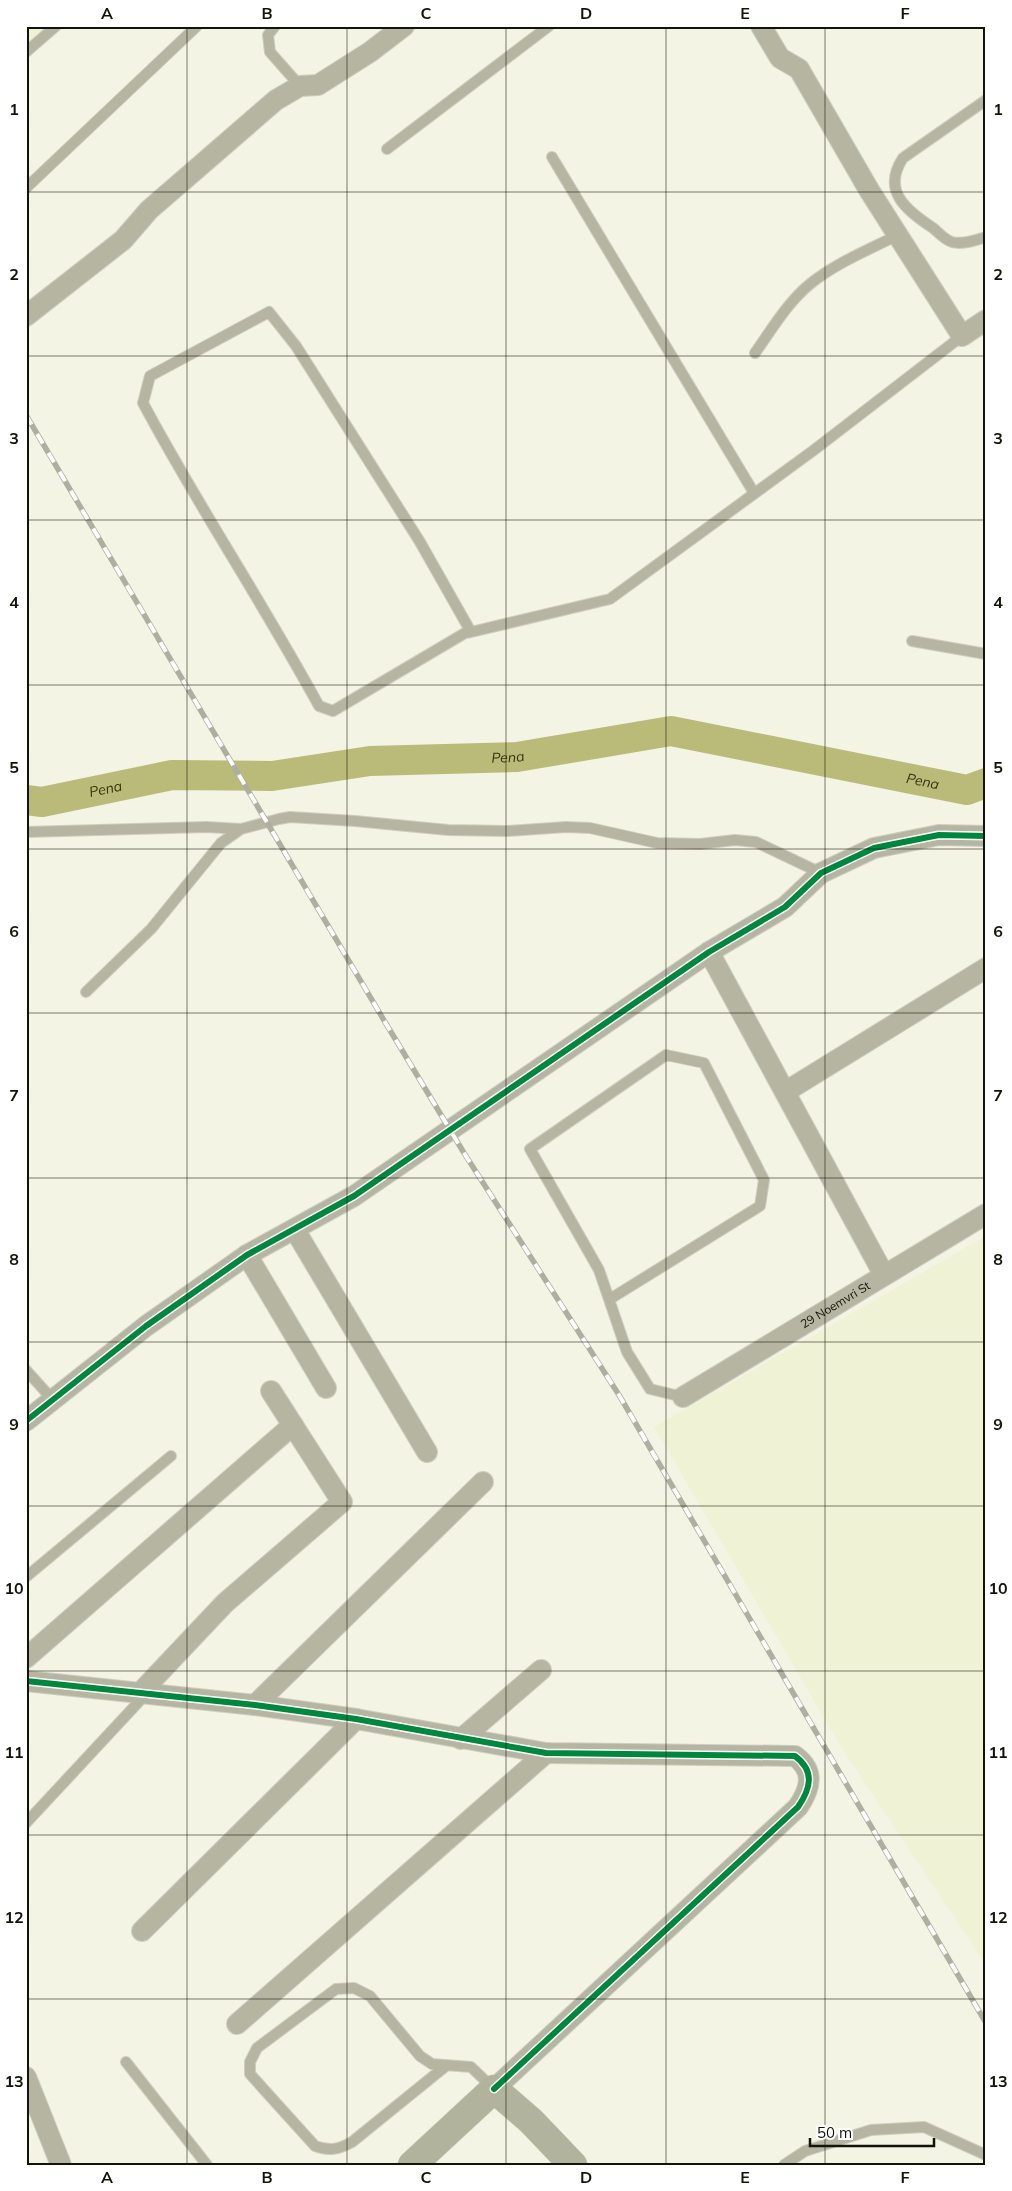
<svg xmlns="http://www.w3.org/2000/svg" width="1012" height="2191" font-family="Mulish,sans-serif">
	<rect width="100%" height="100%" fill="#f3f4e3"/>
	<!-- built -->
	<path fill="#f0f2d5" d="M26 26H50L26 47Z
		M986 1236V1965L841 1747 654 1427Z"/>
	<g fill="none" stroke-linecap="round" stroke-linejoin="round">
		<!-- river -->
		<path stroke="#babb78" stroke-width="30" id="s1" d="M26 800 42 802 172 775 272 776 370 761 517 757 671 731 967 790 986 783"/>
		<!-- lane casing -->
		<g stroke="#cdcec2" stroke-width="12">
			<path id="lane" d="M275 26 268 35 270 52 300 86
				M26 52 56 26
				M986 100 903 158C881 191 907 211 933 228 938 232 945 240 952 242 962 245 976 240 986 237
				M387 149 549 26
				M552 157 754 493
				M26 188 196 27
				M755 353C772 329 787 303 810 284 836 263 868 250 898 235
				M471 632 420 542 296 346 269 312 150 376 143 403C198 506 263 603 319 706L333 711 465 633 471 632 610 599 814 450 962 336
				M912 641 986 654
				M26 832 207 827 241 829
				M86 992 151 929 221 843 241 829 279 819 290 817 355 821 448 830 507 831 566 827 590 828 657 843 700 844 735 840 756 842 821 873
				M610 1299 760 1206 764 1180 704 1063 666 1055 530 1149 599 1270 627 1352 650 1389 683 1397
				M26 1370 53 1400
				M26 1577 171 1456
				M26 1823 146 1694
				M126 2062 207 2165
				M447 2065 352 2142C338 2150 329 2151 315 2146L250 2074V2062L257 2048 336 1989 354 1988 370 1996 420 2056 432 2064 471 2067 493 2088
				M784 2165 805 2151 871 2130 924 2127 986 2155"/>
		</g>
		<!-- street casing -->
		<g stroke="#cdcec2" stroke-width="22">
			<g id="street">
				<path d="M761 26 780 58 799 69 869 190 962 336 986 320"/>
				<path d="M26 316 123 240 149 210 276 100 300 86 318 85 370 52 404 26"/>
				<path d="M709 952 884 1275"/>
				<path d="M785 1092 986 968"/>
				<path d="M295 1230 427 1452"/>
				<path d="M247 1255 326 1388"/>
				<path id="s2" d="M683 1397 986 1214"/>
				<path d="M26 1421 146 1326 247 1255 354 1196 709 952 785 907 821 873 874 848 939 835 986 836"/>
				<path d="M26 1658 293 1425"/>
				<path d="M26 1681 255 1705 356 1719 546 1753 795 1756C815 1771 811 1788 798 1807L494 2089"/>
				<path d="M140 1693 225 1603 342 1502 271 1391"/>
				<path d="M255 1705 483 1482"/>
				<path d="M461 1739 541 1670"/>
				<path d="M142 1931 356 1719"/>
				<path d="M237 2024 546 1753"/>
				<path d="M26 2077 61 2165"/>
			</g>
		</g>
		<!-- secondary casing -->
		<g stroke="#cdcec2" stroke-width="29">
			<path id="secondary" d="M412 2165 494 2089 531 2121 573 2165"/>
		</g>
		<!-- lane -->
		<use href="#lane" stroke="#b5b5a2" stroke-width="10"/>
		<!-- street -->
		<use href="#street" stroke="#b5b5a2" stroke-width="20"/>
		<!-- secondary -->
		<use href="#secondary" stroke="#b2b39c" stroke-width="28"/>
		<!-- rail casing -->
		<g stroke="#aeafa0" stroke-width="5.5">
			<path id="rail" d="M26 415 385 1022 464 1153 619 1395 986 2023"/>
		</g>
		<!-- rail -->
		<use href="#rail" stroke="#fff" stroke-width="4" stroke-dasharray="11" stroke-linecap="butt"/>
		<!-- cycleway casing -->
		<g stroke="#fff" stroke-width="9">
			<path id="cycleway" d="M26 1421 146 1326 247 1255 354 1196 709 952 785 907 821 873 874 848 939 835 986 836
				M26 1681 255 1705 356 1719 546 1753 795 1756C815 1771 811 1788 798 1807L494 2089"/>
		</g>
		<!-- cycleway -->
		<use href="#cycleway" stroke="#00873e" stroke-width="6"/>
	</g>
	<!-- grid -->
	<path fill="none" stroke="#131409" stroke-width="1" stroke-opacity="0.55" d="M187 26V2165M347 26V2165M506 26V2165M666 26V2165M825 26V2165M26 192H986M26 356H986M26 520H986M26 685H986M26 849H986M26 1013H986M26 1178H986M26 1342H986M26 1506H986M26 1671H986M26 1835H986M26 1999H986"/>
	<g text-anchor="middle" stroke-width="5" stroke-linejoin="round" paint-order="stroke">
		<!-- street labels -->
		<g font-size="12" fill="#131409" stroke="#fff">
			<text dy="4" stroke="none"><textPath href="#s2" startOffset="178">29 Noemvri St</textPath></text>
		</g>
		<!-- water labels -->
		<g font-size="14" font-style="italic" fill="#33330c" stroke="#fff">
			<text dy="5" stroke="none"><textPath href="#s1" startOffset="486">Pena</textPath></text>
			<text dy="5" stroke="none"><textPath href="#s1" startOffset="908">Pena</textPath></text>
			<text dy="5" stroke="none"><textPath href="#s1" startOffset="81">Pena</textPath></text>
		</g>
	</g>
	<!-- border -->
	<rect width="1012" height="2191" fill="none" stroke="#ffffff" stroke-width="55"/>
	<!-- scale -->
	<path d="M810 2138v8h124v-8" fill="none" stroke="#131409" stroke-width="2.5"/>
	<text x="817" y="2138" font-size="15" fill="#131409" stroke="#ffffff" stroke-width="4" paint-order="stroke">50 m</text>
	<rect x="28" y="28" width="956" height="2136" fill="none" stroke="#131409" stroke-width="2"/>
	<g font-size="16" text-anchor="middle" font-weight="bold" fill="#131409">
		<text x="107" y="19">A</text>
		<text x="267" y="19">B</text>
		<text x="426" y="19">C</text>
		<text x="586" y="19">D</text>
		<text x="745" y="19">E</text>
		<text x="905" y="19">F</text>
		<text x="14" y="115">1</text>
		<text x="998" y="115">1</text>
		<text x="14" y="280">2</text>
		<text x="998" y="280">2</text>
		<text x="14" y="444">3</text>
		<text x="998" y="444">3</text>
		<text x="14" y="608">4</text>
		<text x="998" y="608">4</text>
		<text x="14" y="773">5</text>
		<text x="998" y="773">5</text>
		<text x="14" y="937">6</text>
		<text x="998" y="937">6</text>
		<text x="14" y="1101">7</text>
		<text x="998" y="1101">7</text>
		<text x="14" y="1265">8</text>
		<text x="998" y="1265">8</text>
		<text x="14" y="1430">9</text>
		<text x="998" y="1430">9</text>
		<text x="14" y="1594">10</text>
		<text x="998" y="1594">10</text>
		<text x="14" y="1758">11</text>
		<text x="998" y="1758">11</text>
		<text x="14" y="1923">12</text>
		<text x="998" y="1923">12</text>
		<text x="14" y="2087">13</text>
		<text x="998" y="2087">13</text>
		<text x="107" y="2183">A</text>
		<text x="267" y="2183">B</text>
		<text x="426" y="2183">C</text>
		<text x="586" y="2183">D</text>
		<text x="745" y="2183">E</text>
		<text x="905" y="2183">F</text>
	</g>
</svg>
